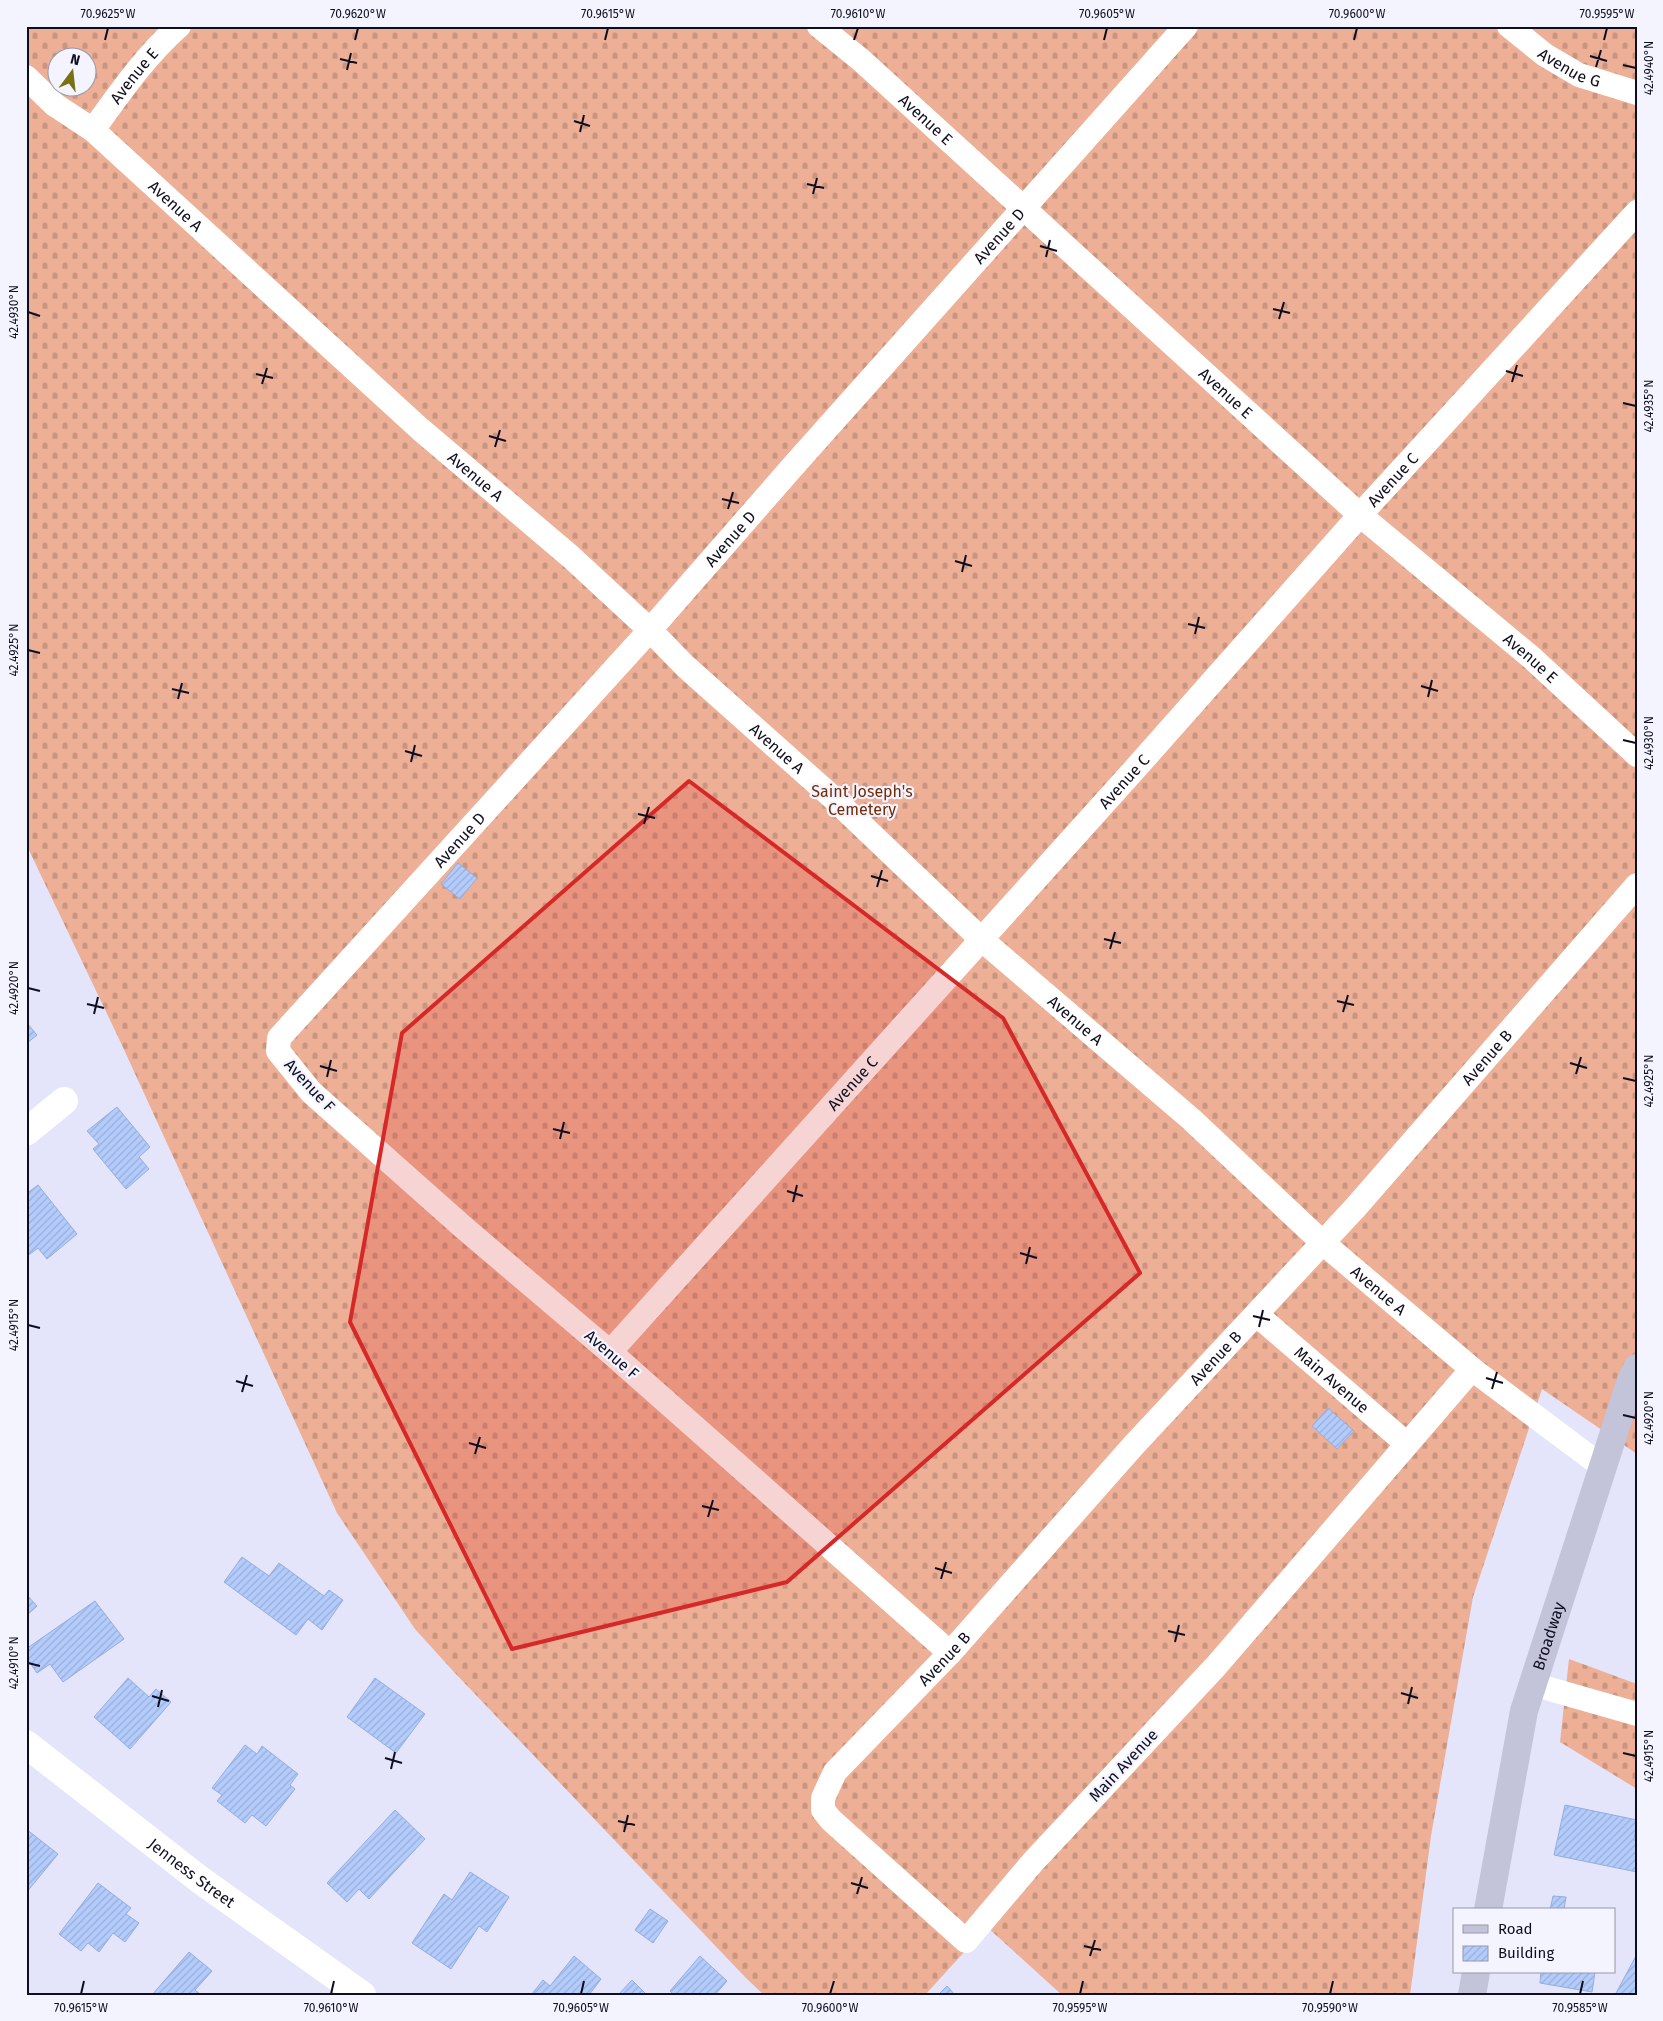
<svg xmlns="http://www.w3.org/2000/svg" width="1663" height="2021" font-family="'Fira Sans',sans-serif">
	<defs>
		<pattern id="cemetery-stones" width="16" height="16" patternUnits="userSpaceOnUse" patternTransform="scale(1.25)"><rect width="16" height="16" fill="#edaf95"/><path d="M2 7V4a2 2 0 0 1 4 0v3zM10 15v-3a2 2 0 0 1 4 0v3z" fill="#ca9580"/></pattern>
		<pattern id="building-hatch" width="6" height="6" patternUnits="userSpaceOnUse" patternTransform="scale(1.25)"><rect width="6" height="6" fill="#b3ccfc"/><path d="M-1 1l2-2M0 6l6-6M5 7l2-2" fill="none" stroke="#99aed8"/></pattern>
	</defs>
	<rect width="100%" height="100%" fill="#e4e5fb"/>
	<!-- cemetery -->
	<path fill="url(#cemetery-stones)" fill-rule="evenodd" d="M26 26H1637V1454L1542 1389 1473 1597 1431 1836 1410 1995H1062L987 1927 925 1995H764L746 1978 454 1672 415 1629 337 1513 120 1041 26 844ZM58 58H88V88H58Z
		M1569 1659 1637 1684V1789L1560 1742Z"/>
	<!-- building -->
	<path fill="url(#building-hatch)" stroke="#95addc" d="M458 863 477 878 460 899 441 884Z
		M26 1022 37 1035 26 1044Z
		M117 1107 150 1147 139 1157 149 1169 126 1189 93 1149 99 1144 87 1131Z
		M38 1185 77 1234 47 1259 38 1248 26 1257V1194Z
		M1328 1408 1354 1431 1337 1449 1312 1426Z
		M242 1557 269 1576 279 1563 324 1596 329 1590 343 1600 322 1630 308 1619 296 1635 224 1582Z
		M26 1594 37 1606 26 1616Z
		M95 1601 124 1639 63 1682 50 1664 37 1673 26 1657V1649Z
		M128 1678 149 1697 156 1689 171 1702 130 1749 94 1717Z
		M375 1678 425 1714 396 1753 347 1717Z
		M245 1745 257 1754 262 1746 298 1774 290 1785 295 1789 266 1826 252 1815 245 1823 217 1801 222 1795 212 1788Z
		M1565 1805 1637 1820 1634 1840 1637 1841V1872L1554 1855Z
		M395 1810 425 1839 369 1899 359 1889 347 1902 327 1883Z
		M26 1829 58 1854 26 1893Z
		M470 1872 509 1897 487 1932 479 1926 451 1969 412 1943 444 1894 452 1900Z
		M98 1883 131 1908 126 1914 139 1923 125 1942 113 1933 99 1952 88 1943 81 1951 59 1934Z
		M1553 1896 1566 1897 1564 1909 1569 1910H1550Z
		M650 1909 668 1921 653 1943 635 1930Z
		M189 1952 212 1971 195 1990 201 1995H152Z
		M1637 1954V1995H1615Z
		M574 1956 601 1979 589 1995H531L543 1980 550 1986Z
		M700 1956 727 1981 715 1995H674L670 1991Z
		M1541 1972H1595L1592 1992 1540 1983Z
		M632 1980 647 1995H618Z
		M947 1986 955 1995H938Z"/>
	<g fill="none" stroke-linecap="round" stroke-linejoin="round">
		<!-- service -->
		<g stroke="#fff" stroke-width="24">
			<path id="s1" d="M819 26 861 60 1360 515 1532 658 1637 755"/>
			<path id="s2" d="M1509 26 1545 55 1579 75 1637 93"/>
			<path id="s3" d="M26 77 55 105 93 130 420 429 571 557 650 630 685 666 831 796 981 939 1191 1119 1323 1243 1472 1369 1603 1467"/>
			<path id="s4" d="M93 130C119 94 145 56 179 26"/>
			<path id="s5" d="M1257 1315 1407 1444"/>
			<path id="s6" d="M610 1352 1134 770 1360 515 1637 212"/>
			<path id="s7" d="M1472 1369 1216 1666 1032 1863 966 1941 831 1820 823 1810V1798L835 1772 950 1653 1133 1446 1355 1208 1637 885"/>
			<path id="s8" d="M950 1653 610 1352 463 1227 311 1092 278 1051 279 1038 650 630 795 464 1186 26"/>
			<path d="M1532 1684 1637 1714"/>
		</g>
		<!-- minor -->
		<path stroke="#fff" stroke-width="28" d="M26 1132 64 1101"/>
		<!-- tertiary -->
		<path stroke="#fff" stroke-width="28" id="s9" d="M26 1744 199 1879 362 1995"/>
		<!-- secondary -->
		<g stroke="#c3c3da" stroke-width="28">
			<path id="s10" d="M1488 1910 1524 1711 1630 1383 1637 1368"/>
			<path d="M1472 1995 1476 1972"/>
		</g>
	</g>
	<!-- marked area -->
	<path fill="#d62828" fill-opacity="0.2" stroke="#d62828" stroke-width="4" stroke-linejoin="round" d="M689 781 1003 1018 1140 1273 787 1582 512 1649 350 1322 402 1033Z"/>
	<!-- ticks -->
	<path fill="none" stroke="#0f0e20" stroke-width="2" d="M105 40 108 28M355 40 358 28M605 40 608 28M854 40 858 28M1104 40 1107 28M1354 40 1357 28M1604 40 1607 28M1590 56 1607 61M340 59 357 63M1623 65 1636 68M1596 67 1601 50M347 70 351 53M574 121 590 126M580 132 584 115M807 184 824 188M813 194 817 178M1040 246 1057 251M1046 257 1050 240M1273 309 1290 313M28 312 40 316M1279 319 1284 302M1506 371 1523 376M256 374 273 378M1512 382 1517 365M262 384 267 368M1623 403 1636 406M489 436 506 441M495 447 500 430M722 499 739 503M728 509 733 492M955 561 972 566M962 572 966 555M1188 624 1205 628M1195 634 1199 617M28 650 40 653M1421 686 1438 691M172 689 189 693M1428 697 1432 680M178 699 182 683M1623 740 1636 743M405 751 422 756M411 762 415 745M638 814 655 818M644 824 649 807M871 876 888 881M877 887 882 870M1104 939 1121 943M1110 949 1115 932M28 988 40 991M1337 1001 1354 1005M87 1004 104 1008M1343 1012 1348 995M94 1014 98 997M1570 1063 1587 1068M320 1066 337 1071M1576 1074 1581 1057M327 1077 331 1060M1623 1078 1636 1081M553 1129 570 1133M560 1139 564 1122M787 1191 803 1196M793 1202 797 1185M1020 1253 1037 1258M1026 1264 1030 1247M1253 1316 1270 1320M28 1325 40 1328M1259 1327 1263 1310M1486 1378 1503 1383M236 1381 253 1386M1492 1389 1497 1372M242 1392 247 1375M1623 1415 1636 1418M469 1443 486 1448M475 1454 480 1437M702 1506 719 1510M708 1517 713 1500M935 1568 952 1573M941 1579 946 1562M1168 1631 1185 1635M1175 1642 1179 1625M28 1663 40 1666M1401 1693 1418 1698M152 1696 169 1701M1408 1704 1412 1687M158 1707 162 1690M1623 1753 1636 1756M385 1758 402 1763M391 1769 395 1752M618 1821 635 1825M624 1832 628 1815M851 1883 868 1888M857 1894 862 1877M1084 1946 1101 1950M1090 1956 1095 1940M81 1994 84 1981M331 1994 334 1981M581 1994 584 1981M830 1994 834 1981M1080 1994 1083 1981M1330 1994 1333 1981M1580 1994 1583 1981"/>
	<g text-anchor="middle" stroke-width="4.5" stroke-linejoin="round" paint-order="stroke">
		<!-- street labels -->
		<g font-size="16" fill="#0f0e20" stroke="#f3f4ff">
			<text dy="6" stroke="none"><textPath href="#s2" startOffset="74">Avenue G</textPath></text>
			<text dy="6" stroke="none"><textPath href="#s4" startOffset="68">Avenue E</textPath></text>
			<text dy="6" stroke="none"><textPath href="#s1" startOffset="142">Avenue E</textPath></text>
			<text dy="6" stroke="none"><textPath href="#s3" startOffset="198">Avenue A</textPath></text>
			<text dy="6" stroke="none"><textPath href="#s8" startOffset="1994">Avenue D</textPath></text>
			<text dy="6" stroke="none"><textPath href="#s1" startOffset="548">Avenue E</textPath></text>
			<text dy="6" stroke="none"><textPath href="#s3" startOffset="602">Avenue A</textPath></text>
			<text dy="6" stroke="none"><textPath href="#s6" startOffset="1172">Avenue C</textPath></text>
			<text dy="6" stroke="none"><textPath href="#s8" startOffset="1589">Avenue D</textPath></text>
			<text dy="6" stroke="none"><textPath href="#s1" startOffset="952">Avenue E</textPath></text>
			<text dy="6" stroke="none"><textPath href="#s3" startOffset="1008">Avenue A</textPath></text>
			<text dy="6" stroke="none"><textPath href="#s6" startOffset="768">Avenue C</textPath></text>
			<text dy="6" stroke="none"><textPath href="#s8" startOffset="1184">Avenue D</textPath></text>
			<text dy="6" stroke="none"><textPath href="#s3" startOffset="1412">Avenue A</textPath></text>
			<text dy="6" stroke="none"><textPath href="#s7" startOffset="1966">Avenue B</textPath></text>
			<text dy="6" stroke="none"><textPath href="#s6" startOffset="362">Avenue C</textPath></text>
			<text transform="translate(310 1085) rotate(47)" y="6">Avenue F</text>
			<text dy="6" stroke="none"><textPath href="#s3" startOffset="1818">Avenue A</textPath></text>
			<text transform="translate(612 1354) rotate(41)" y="6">Avenue F</text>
			<text dy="6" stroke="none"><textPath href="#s7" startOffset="1561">Avenue B</textPath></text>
			<text dy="6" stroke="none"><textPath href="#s5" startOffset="99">Main Avenue</textPath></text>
			<text dy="6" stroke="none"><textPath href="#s10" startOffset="281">Broadway</textPath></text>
			<text dy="6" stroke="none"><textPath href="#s7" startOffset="1156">Avenue B</textPath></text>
			<text transform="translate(1123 1765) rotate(-47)" y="6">Main Avenue</text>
			<text dy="6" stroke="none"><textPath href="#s9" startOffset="210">Jenness Street</textPath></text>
		</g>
		<!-- park labels -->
		<g font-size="16" fill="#732b02" stroke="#f3f4ff">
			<text x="862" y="797">Saint Joseph's<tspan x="862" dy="18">Cemetery</tspan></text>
		</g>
	</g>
	<!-- border -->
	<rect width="1663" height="2021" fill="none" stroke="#f3f4ff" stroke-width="55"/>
	<!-- legend -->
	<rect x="1453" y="1908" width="162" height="65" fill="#f3f4ff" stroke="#9898a6"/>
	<rect x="1463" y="1925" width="25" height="8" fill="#c3c3da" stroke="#9898a6"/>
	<text x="1498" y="1934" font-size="15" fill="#0f0e20">Road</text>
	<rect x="1463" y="1946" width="25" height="15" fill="url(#building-hatch)" stroke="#9898a6"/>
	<text x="1498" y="1958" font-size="15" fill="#0f0e20">Building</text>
	<!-- north arrow -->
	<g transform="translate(72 72) rotate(15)"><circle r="24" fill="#f3f4ff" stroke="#9898a6"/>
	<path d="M0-4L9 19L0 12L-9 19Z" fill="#7a7112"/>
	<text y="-8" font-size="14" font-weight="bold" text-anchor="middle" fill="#0f0e20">N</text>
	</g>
	<rect x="28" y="28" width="1608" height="1966" fill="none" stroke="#0f0e20" stroke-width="2"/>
	<g font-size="12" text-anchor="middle" fill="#0f0e20">
		<text x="108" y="18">70.9625°W</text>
		<text x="358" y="18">70.9620°W</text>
		<text x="608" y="18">70.9615°W</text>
		<text x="858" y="18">70.9610°W</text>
		<text x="1107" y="18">70.9605°W</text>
		<text x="1357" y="18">70.9600°W</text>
		<text x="1607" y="18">70.9595°W</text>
		<text transform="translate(1649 68) rotate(-90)" y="4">42.4940°N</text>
		<text transform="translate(14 312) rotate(-90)" y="4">42.4930°N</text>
		<text transform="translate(1649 406) rotate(-90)" y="4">42.4935°N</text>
		<text transform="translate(14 650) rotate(-90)" y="4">42.4925°N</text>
		<text transform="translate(1649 743) rotate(-90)" y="4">42.4930°N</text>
		<text transform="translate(14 988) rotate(-90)" y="4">42.4920°N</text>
		<text transform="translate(1649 1081) rotate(-90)" y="4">42.4925°N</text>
		<text transform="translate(14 1325) rotate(-90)" y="4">42.4915°N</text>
		<text transform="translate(1649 1418) rotate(-90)" y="4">42.4920°N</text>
		<text transform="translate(14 1663) rotate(-90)" y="4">42.4910°N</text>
		<text transform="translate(1649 1756) rotate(-90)" y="4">42.4915°N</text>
		<text x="81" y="2012">70.9615°W</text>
		<text x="331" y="2012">70.9610°W</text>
		<text x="581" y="2012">70.9605°W</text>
		<text x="830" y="2012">70.9600°W</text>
		<text x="1080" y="2012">70.9595°W</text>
		<text x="1330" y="2012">70.9590°W</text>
		<text x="1580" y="2012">70.9585°W</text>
	</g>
</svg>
